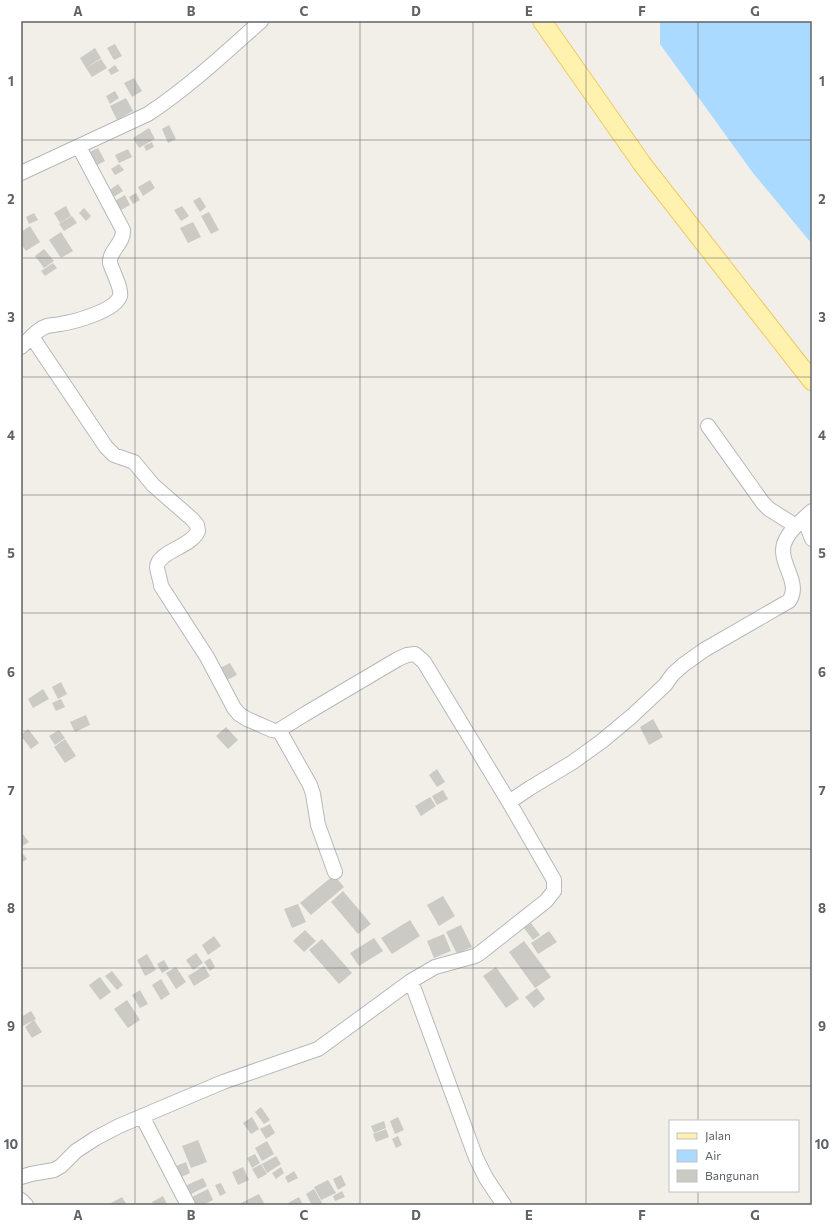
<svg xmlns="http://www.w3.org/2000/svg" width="833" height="1226" font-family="Commissioner,sans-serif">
	<rect width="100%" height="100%" fill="#f1efe8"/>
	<!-- water -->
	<path fill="#aadaff" d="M660 21H812V244L753 173 660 44Z"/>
	<!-- building -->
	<path fill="#cccac5" d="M115 44 122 56 114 60 107 48Z
		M95 48 101 58 86 68 80 58Z
		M101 59 107 68 92 77 86 68Z
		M115 65 119 71 111 75 108 70Z
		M134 78 142 91 132 97 124 83Z
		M115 91 119 98 110 104 106 96Z
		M126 98 133 111 117 120 110 106Z
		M169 125 176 139 168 143 162 129Z
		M149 128 155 139 139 148 133 138Z
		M152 142 154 147 146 151 144 146Z
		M98 148 105 161 92 168 85 154Z
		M128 149 132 157 119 163 115 155Z
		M119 164 124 170 115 175 111 169Z
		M150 180 155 188 143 196 138 187Z
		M118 184 123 191 112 198 107 192Z
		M136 193 140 200 133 204 129 197Z
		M125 195 130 205 119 211 113 202Z
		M200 197 206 207 200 212 193 201Z
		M66 206 71 216 60 223 54 213Z
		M182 206 189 216 181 221 174 210Z
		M84 208 91 216 86 221 79 213Z
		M209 212 219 230 211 234 201 216Z
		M34 213 38 220 29 224 26 217Z
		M72 216 77 223 64 231 59 224Z
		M193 222 201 237 188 243 180 228Z
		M30 226 40 242 26 251 21 244V232Z
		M61 232 73 251 61 258 49 240Z
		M44 249 54 261 44 268 35 256Z
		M53 263 57 268 45 276 41 271Z
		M230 663 237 675 227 680 220 668Z
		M61 682 67 694 58 699 52 687Z
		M43 689 49 699 33 708 28 699Z
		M61 699 65 707 56 711 52 703Z
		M86 715 90 725 75 732 70 722Z
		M653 719 663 737 649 745 640 727Z
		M226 727 238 740 228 749 216 736Z
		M28 729 39 743 31 749 21 736V735Z
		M59 730 65 738 55 745 49 736Z
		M65 739 76 756 65 763 54 747Z
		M437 769 445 782 437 787 429 775Z
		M443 790 448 799 437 805 432 796Z
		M430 797 436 806 421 816 415 806Z
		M21 832 29 842 21 847Z
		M21 851 27 859 21 863Z
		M334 875 344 887 311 915 300 903Z
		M343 891 371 924 358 934 331 902Z
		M443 896 455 916 439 926 427 905Z
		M298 904 306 922 292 928 284 909Z
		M410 920 420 936 392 954 381 938Z
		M531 923 540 935 533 940 524 928Z
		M461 925 472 947 457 954 446 932Z
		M305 930 316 941 304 952 293 941Z
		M549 931 557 942 538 954 531 943Z
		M444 934 451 951 434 958 427 941Z
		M214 936 221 946 208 955 202 945Z
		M374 938 383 951 359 966 350 953Z
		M322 939 352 973 339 984 309 950Z
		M524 941 551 977 535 988 509 952Z
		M196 953 203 963 193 970 186 960Z
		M147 954 156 970 145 976 137 960Z
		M210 958 215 967 210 971 204 962Z
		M164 960 169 969 162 973 157 964Z
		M204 966 210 976 194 986 188 976Z
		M176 967 186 982 176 989 166 973Z
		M496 967 519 999 506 1008 483 976Z
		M112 971 123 985 117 990 105 976Z
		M100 977 111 992 100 1000 89 985Z
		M161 979 170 994 161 1000 152 985Z
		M537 988 545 999 534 1008 525 997Z
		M140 990 148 1004 140 1008 132 995Z
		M127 1000 140 1020 128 1028 114 1009Z
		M31 1011 36 1019 21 1027V1017Z
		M34 1020 42 1032 32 1038 25 1027Z
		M261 1107 270 1120 264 1124 255 1112Z
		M252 1117 259 1129 251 1134 243 1123Z
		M398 1117 404 1130 395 1134 390 1121Z
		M384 1121 386 1128 374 1133 371 1126Z
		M270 1124 275 1133 266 1139 260 1129Z
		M386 1129 389 1137 376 1142 373 1134Z
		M398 1136 402 1145 396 1148 392 1139Z
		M198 1140 207 1162 191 1168 182 1146Z
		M267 1141 274 1154 262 1161 255 1148Z
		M255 1154 260 1163 252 1168 247 1158Z
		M276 1156 281 1164 267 1173 262 1164Z
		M186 1162 190 1173 181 1177 176 1166Z
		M261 1164 267 1174 258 1179 252 1169Z
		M243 1167 249 1180 238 1185 232 1172Z
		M281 1167 284 1173 276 1179 272 1173Z
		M294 1171 298 1178 288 1183 285 1177Z
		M341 1175 346 1185 338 1190 333 1179Z
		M203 1178 207 1186 189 1195 185 1186Z
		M328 1180 336 1193 321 1200 314 1187Z
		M221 1183 226 1193 220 1196 215 1185Z
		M208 1189 213 1200 203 1205H196L192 1197Z
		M314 1189 322 1203 317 1205H312L306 1194Z
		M342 1191 345 1197 335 1201 333 1196Z
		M259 1194 265 1205H242L241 1203Z
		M163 1196 167 1204 154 1205 152 1202Z
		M122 1197 127 1205H112L111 1203Z
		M299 1197 303 1205H289L288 1203Z"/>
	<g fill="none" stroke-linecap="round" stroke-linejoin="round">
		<!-- minor casing -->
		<g stroke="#b5b8bc" stroke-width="16">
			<path id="minor" d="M21 173 148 114C189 87 225 53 261 21
				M32 337 106 447 114 455 134 462 153 485 192 519 197 525 198 531C192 547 158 551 157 567 157 571 161 581 161 586L207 657 234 708 239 714 247 719 272 730 277 731 281 729 305 714 398 659 407 655 415 654 424 662 509 802
				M21 347C29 340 37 329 47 326 51 325 56 325 60 324 74 322 115 311 120 296 122 289 112 270 110 263 109 250 124 244 123 230L79 147
				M708 426 763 503 769 509 796 526
				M804 518 812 539
				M279 730 310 785 313 794 318 825 335 872
				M411 981 476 1158 486 1178 504 1205
				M142 1116 188 1205
				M21 1177 31 1174 54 1170 61 1166 76 1151 96 1138 119 1126 223 1082 318 1049 411 981 435 967 475 956 480 953 546 901 554 891V880L509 802 530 788 573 762 602 741 632 716 665 685 673 674 683 665 704 650 789 601C802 583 778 563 784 544 788 531 802 520 812 511
				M21 1200 26 1205"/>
		</g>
		<!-- major casing -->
		<g stroke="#f2c960" stroke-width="20">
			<path id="major" d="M542 21 643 165 812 381"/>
		</g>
		<!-- minor -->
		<use href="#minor" stroke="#fff" stroke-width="14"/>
		<!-- major -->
		<use href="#major" stroke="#fff2af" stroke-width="18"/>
	</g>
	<!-- grid -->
	<path fill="none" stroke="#5f6368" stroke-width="1" stroke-opacity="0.55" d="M135 21V1205M247 21V1205M360 21V1205M473 21V1205M586 21V1205M698 21V1121M21 140H812M21 258H812M21 377H812M21 495H812M21 613H812M21 731H812M21 849H812M21 968H812M21 1086H812M698 1191V1205"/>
	<!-- border -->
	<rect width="833" height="1226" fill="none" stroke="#ffffff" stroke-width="44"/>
	<!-- legend -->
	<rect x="669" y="1120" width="130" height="72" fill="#ffffff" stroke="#bfc1c3"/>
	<rect x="677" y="1133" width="20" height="6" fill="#fff2af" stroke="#bfc1c3"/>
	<text x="705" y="1140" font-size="12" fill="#5f6368">Jalan</text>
	<rect x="677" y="1150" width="20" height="12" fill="#aadaff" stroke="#bfc1c3"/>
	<text x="705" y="1160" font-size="12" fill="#5f6368">Air</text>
	<rect x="677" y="1170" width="20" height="12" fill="#cccac5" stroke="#bfc1c3"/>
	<text x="705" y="1180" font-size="12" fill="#5f6368">Bangunan</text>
	<rect x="22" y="22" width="789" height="1182" fill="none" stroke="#5f6368" stroke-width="1.5"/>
	<g font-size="13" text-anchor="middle" font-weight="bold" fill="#5f6368">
		<text x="78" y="16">A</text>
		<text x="191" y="16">B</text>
		<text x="304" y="16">C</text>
		<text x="416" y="16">D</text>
		<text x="529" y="16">E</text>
		<text x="642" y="16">F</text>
		<text x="755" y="16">G</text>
		<text x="11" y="86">1</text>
		<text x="822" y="86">1</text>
		<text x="11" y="204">2</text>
		<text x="822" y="204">2</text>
		<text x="11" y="322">3</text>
		<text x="822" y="322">3</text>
		<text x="11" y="440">4</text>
		<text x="822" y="440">4</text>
		<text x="11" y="558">5</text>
		<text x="822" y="558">5</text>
		<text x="11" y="677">6</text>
		<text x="822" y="677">6</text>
		<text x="11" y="795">7</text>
		<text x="822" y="795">7</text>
		<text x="11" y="913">8</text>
		<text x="822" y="913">8</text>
		<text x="11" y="1031">9</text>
		<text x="822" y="1031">9</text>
		<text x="11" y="1149">10</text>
		<text x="822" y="1149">10</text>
		<text x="78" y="1220">A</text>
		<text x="191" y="1220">B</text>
		<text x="304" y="1220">C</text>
		<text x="416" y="1220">D</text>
		<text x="529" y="1220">E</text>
		<text x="642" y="1220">F</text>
		<text x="755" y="1220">G</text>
	</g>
</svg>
